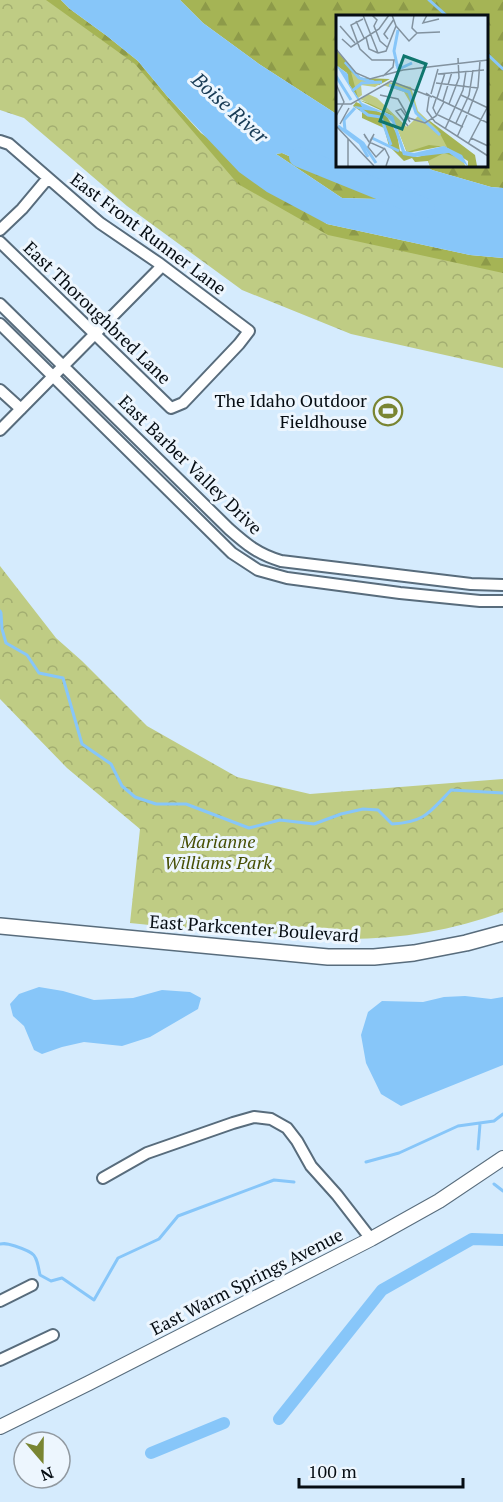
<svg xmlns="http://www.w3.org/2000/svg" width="503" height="1502" font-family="'PT Serif',serif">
	<defs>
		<pattern id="forest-firs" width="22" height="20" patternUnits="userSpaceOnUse" patternTransform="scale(1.5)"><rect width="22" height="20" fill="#a5b455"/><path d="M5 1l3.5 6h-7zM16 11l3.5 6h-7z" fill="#8d9a49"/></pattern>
		<pattern id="park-crowns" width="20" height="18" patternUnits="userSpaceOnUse" patternTransform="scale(1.5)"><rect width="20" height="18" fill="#bfcc84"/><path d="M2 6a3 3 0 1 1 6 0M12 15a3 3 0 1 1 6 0" fill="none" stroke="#a3ae71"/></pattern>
	</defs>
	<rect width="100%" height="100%" fill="#d5ebfd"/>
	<!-- forest -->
	<path fill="url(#forest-firs)" d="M0 0H61L70 9 107 36 138 61 167 96 201 133 327 224 470 255 503 258V290L308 250Z
		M180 0H503V188L491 187 432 170 424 165H486V16H338V115L259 64 203 23Z
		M282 153 305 163 343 171 379 182 404 197 400 201 377 199 342 198 276 154Z"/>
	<!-- park -->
	<path fill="url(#park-crowns)" d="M0 0H46L135 64 238 184 328 235 503 273V368L351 334 242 290 127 206 24 118 0 110Z
		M0 566 56 638 82 661 147 726 237 777 310 794 503 779V912C454 930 401 939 348 939 322 939 296 936 270 933L269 937 130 923 140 829 67 768 0 699Z"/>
	<!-- water -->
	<path fill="#87c6f9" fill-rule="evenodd" d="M61 0H180L203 23 259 64 338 115V165H424L432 170 491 187 503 188V258L470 255 327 224 267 192 239 172 167 96 138 61 107 36 70 9ZM282 153 305 163 343 171 379 182 404 197 400 201 377 199 342 198 276 154Z
		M39 987 63 991 94 1000 133 998 162 990 190 992 201 998 198 1009 150 1037 122 1046 84 1042 62 1047 42 1054 34 1050 24 1026 13 1016 10 1004 19 994Z
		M465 996 491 999 503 997V1065L401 1106 381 1094 366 1063 361 1035 368 1012 382 1001 423 1002 444 997Z"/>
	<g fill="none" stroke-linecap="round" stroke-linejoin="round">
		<!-- stream -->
		<path stroke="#87c6f9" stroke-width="3" d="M429 0 447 16
			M486 53 503 69
			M0 611 1 613 2 629 6 643 27 655 39 673 63 678 82 744 111 764 122 786 135 797 156 804H186L249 828 280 820 314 824 341 814 363 809 378 810 392 824C425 822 429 813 451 790L503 793
			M478 1149 480 1124
			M366 1162 399 1153 458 1126 494 1121 503 1114
			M494 1184 503 1191
			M0 1244C6 1243 9 1244 15 1246 36 1253 36 1254 40 1275L51 1281 62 1278 94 1300 118 1258 159 1239 178 1216 274 1180 294 1182"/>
		<!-- canal -->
		<path stroke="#87c6f9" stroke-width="12" d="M279 1419 382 1290 472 1239 503 1240
			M151 1453 224 1423"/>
		<!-- river -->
		<path stroke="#87c6f9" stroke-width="20" d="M299 157 425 208"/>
		<!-- minor casing -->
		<g stroke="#586c7c" stroke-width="14">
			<path id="minor" d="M0 141 9 144 100 223 160 264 249 331 239 344 183 403 171 408 0 242
				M0 230 22 209 48 178
				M0 304 229 529C247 545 258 554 281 561L471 584 503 585
				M0 324 232 553 258 570 287 578 400 593 480 601H503
				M0 390 21 409
				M0 430 162 266
				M103 1178 147 1153 233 1123 254 1117 271 1119 287 1128 297 1141 311 1166 337 1195 371 1239
				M0 1301 32 1285
				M0 1360 53 1335"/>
		</g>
		<!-- tertiary casing -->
		<g stroke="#586c7c" stroke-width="16">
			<path id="tertiary" d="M0 1427 89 1383 371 1239 439 1201 503 1158"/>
		</g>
		<!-- secondary casing -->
		<g stroke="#586c7c" stroke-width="18">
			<path id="secondary" d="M0 926 328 957H374L414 953 466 943 503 933"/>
		</g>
		<!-- minor -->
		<use href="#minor" stroke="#fff" stroke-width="10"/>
		<!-- tertiary -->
		<use href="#tertiary" stroke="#fff" stroke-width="14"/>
		<!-- secondary -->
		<use href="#secondary" stroke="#fff" stroke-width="15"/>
	</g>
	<!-- icons -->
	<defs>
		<g id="stadium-ring" transform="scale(1.5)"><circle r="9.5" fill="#edf6fe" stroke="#798532" stroke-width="1.5"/><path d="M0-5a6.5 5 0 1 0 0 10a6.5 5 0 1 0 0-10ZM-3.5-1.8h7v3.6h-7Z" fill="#798532"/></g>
	</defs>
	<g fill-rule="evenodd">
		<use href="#stadium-ring" x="388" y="411"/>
	</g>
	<g text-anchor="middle" stroke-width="6" stroke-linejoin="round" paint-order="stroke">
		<!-- street labels -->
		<g font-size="18" fill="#060d13" stroke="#edf6fe">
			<text transform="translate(148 234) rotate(37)" y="6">East Front Runner Lane</text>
			<text transform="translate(97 313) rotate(44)" y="6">East Thoroughbred Lane</text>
			<text transform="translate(190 465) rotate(44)" y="6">East Barber Valley Drive</text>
			<text transform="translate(254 929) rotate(4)" y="6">East Parkcenter Boulevard</text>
			<text transform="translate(247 1282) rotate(-27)" y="6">East Warm Springs Avenue</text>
		</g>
		<!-- poi labels -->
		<g font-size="18" fill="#060d13" stroke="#edf6fe" text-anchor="end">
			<text x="367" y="407">The Idaho Outdoor<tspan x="367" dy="21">Fieldhouse</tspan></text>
		</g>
		<!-- park labels -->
		<g font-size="18" font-style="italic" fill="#474f05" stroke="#edf6fe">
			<text x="218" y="848">Marianne<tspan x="218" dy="21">Williams Park</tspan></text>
		</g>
		<!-- water labels -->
		<g font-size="20" font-style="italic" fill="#183b55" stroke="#edf6fe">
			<text transform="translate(230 108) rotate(42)" y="7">Boise River</text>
		</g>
	</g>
	<!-- overview -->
	<g transform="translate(336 15)">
		<rect width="152" height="152" fill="#d5ebfd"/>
		<path d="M0 35 25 63 54 64 43 70 27 68 22 73V83L11 66V58L0 50ZM23 85 43 91 56 98 66 113 94 106 139 140 141 151H132V146L108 131 71 138 57 101ZM20 87 50 100 61 119 64 136 81 142 110 135 126 144 129 151H94L92 146 79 147 76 143 68 146 53 131 48 113 26 103V97L17 91Z" fill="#a5b455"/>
		<path d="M15 57 27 65 47 67 39 72 25 70 26 80 22 83ZM53 67 75 72 82 96 102 115 111 132 93 130 71 137 55 99 24 84 32 79 41 83 71 112 82 101 68 77 47 70ZM108 138 126 144 129 151H94L92 146Z" fill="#bfcc84"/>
		<path d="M0 50 12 59 13 69 26 88 57 101 69 136 78 138 108 131 126 140 132 151 113 138 78 142 67 140 56 107 45 97 22 94 18 91 26 92Z" fill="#87c6f9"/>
		<path fill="none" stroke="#87c6f9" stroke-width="3" d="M62 15 58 36 62 54M9 47 23 63 38 67M60 49 65 53 76 48M0 61 15 85M53 70 73 77 80 98 104 120M16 76 26 68 46 67M19 93 8 105 9 115 27 128 40 148M24 94 32 100 45 102 55 130M2 111 24 128 32 142M36 123 63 136"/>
		<path fill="none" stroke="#82929f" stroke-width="1.5" d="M27 0 42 38M36 0 41 5 38 11 44 26 51 32M78 0 76 13 81 18M91 0 87 8 103 4M27 4 15 10 24 34 36 45H58L57 52 47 61M20 6 28 23M4 11 19 28M60 11 73 26 81 18M81 18 104 17M30 22 33 34 42 38M6 24 15 32 43 14 53 0M52 24 48 19 58 4M0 34 20 58 34 64 67 55 152 45M42 38 50 36 60 11 56 0M102 59 148 55M100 68 142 73M0 69 8 87 0 101M95 79 102 54M44 80 62 84 73 103 89 108 100 101 108 87M125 80 152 93M96 81 152 108M93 82 91 96 99 107 152 141M101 83 109 58M100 84 97 93 100 99 127 112M107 86 116 57M0 89H15L55 66 96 82 90 78M113 89 123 63 122 43M132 98 142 72 144 46M120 108 133 80 137 55M4 109 13 93M0 111 38 151M72 111 60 96 65 94 74 107M109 114 127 75 130 56M121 122 131 100M30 123 28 119 33 127 49 134 53 142 50 151M135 123 152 131M34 126 38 119 32 132 40 142 49 133M132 129 152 91M12 151V124"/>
		<path fill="#0f766e" fill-opacity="0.15" stroke="#0f766e" stroke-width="3" d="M68 41 90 49 66 114 44 106Z"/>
		<rect width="152" height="152" fill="none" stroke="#060d13" stroke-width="3"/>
	</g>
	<!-- north arrow -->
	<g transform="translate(42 1460) rotate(160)"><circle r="28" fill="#edf6fe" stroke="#9199a0" stroke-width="1.5"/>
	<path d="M0-4.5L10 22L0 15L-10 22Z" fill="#798532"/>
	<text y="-9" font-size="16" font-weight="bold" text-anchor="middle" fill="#060d13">N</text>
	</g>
	<!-- scale -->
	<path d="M299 1478v9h164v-9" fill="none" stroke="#060d13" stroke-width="3"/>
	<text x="308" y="1478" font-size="18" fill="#060d13" stroke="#edf6fe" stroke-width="4.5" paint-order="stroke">100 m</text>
</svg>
